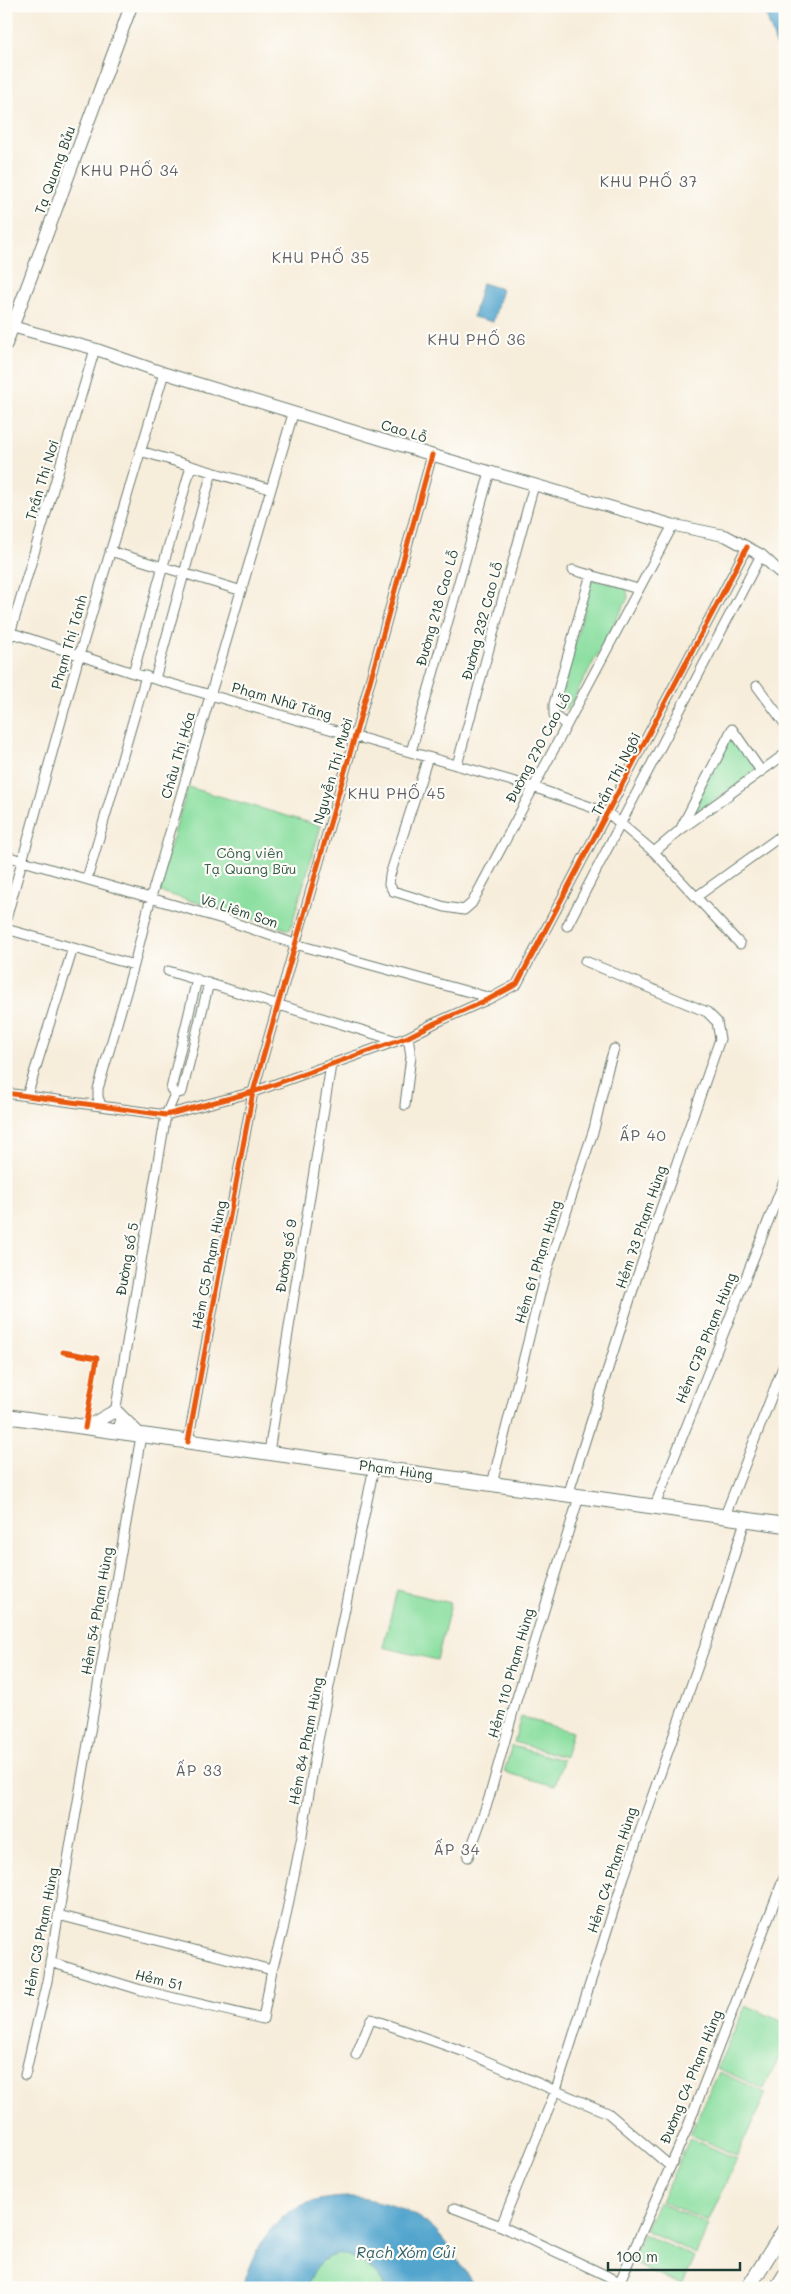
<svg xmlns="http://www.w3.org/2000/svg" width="791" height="2294" font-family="Mali,sans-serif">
	<rect width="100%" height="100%" fill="#fdfcf7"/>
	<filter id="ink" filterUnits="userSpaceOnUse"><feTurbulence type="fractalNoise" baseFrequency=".02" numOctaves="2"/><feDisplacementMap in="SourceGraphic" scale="10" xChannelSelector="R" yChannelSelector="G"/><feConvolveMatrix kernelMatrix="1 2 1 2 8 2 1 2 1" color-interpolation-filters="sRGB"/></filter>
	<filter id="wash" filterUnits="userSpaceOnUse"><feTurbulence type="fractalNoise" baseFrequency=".0096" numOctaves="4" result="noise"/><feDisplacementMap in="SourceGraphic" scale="20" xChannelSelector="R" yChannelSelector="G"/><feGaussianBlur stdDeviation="1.12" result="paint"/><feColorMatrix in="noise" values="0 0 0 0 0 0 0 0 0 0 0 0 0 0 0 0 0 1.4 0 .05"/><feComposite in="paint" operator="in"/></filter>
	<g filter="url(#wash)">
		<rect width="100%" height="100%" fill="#f7eddb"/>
		<!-- green -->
		<path fill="#8cdfa1" stroke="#568e6a" d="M592 579 627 588 628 598 568 709H560L559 704Z
			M732 732 757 770 694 815 690 814Z
			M188 787 321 826 290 930 157 891Z
			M397 1590 451 1603 437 1660 383 1647Z
			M521 1717 572 1732 565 1757 514 1742Z
			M512 1746 563 1760 555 1786 504 1772Z
			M746 2005 785 2023V2045L764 2089 717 2068Z
			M719 2072 766 2093 737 2156 690 2134Z
			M690 2138 737 2159 708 2222 661 2201Z
			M658 2202 709 2225 696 2254 645 2230Z
			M643 2234 695 2257 682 2285 630 2262Z
			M343 2253C361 2261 378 2270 385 2288H307C313 2267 322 2257 343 2253Z"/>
		<!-- water -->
		<path fill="#53a5ce" stroke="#397181" d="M760 6H785V71L767 18Z
			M482 283 502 289 493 322 473 317Z
			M354 2197C385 2201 419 2211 440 2236 454 2252 464 2271 476 2288H385C381 2277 375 2271 365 2264 337 2245 316 2256 307 2288H242C251 2254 272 2215 308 2203 323 2198 338 2197 354 2197Z"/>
	</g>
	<g filter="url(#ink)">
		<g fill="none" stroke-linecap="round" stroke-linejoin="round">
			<!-- minor casing -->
			<g stroke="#6b7b6e" stroke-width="11">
				<path id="minor" d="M140 451 270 489
					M110 551 239 590
					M573 570 638 589
					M6 631 133 673 533 787 608 813 654 852 740 944
					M6 647 95 349
					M133 673 191 466
					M155 679 212 472
					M757 686 785 724
					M566 725 554 715V704L591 574
					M411 752 490 472
					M428 757 390 875 389 884 393 891 445 907 464 910 472 903 673 525
					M457 765 534 485
					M680 830 732 729 761 771
					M654 852 680 830 785 754
					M6 856 226 920 295 944 491 998
					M87 879 146 676
					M696 897 785 833
					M6 919 79 656 164 373
					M567 926 761 555
					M6 929 134 965
					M168 971 397 1041
					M6 1093 166 1115 253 1092 408 1037 435 1023 491 998 517 984 747 547
					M175 1094 182 1092 209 983
					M175 1094 171 1089 197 979
					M27 1096 73 948
					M101 1105 98 1097V1089L134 965 151 897 293 414
					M405 1105 411 1056 408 1037
					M118 1433 120 1421 116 1407 166 1115 175 1094
					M188 1442 253 1092 355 736 432 455
					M269 1452 331 1065
					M492 1484 543 1282 594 1129 608 1068 614 1049
					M568 1495 636 1280 720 1039 717 1022 707 1012 585 961
					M654 1508 785 1179
					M724 1518 785 1362
					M468 1857 489 1798 516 1701 579 1497
					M58 1915 272 1970
					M50 1962 141 1990 263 2019 272 1970 283 1930 302 1836 317 1745 374 1467
					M356 2055 371 2019 465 2052 608 2113 670 2166
					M25 2075 47 1981 141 1436
					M454 2208 501 2226 620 2282
					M501 2226 556 2090 624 1877 713 1623 745 1521
					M617 2288 686 2131 785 1875"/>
			</g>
			<!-- tertiary casing -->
			<g stroke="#6b7b6e" stroke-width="13">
				<path id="tertiary" d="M6 325 95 349 164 373 432 455 673 525 726 536 761 555 785 577"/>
			</g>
			<!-- secondary casing -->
			<g stroke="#6b7b6e" stroke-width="14">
				<path id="secondary" d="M6 344 131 6
					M118 1413 141 1436
					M85 1428 113 1412"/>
			</g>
			<!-- primary casing -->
			<g stroke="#6b7b6e" stroke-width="16">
				<path id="primary" d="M6 1416 785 1525
					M748 2288 785 2229
					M777 2288 785 2275"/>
			</g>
			<!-- minor -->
			<use href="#minor" stroke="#fff" stroke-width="9"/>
			<!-- tertiary -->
			<use href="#tertiary" stroke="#fff" stroke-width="11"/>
			<!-- secondary -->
			<use href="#secondary" stroke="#fff" stroke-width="12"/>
			<!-- primary -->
			<use href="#primary" stroke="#fff" stroke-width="14"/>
			<!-- cycleway casing -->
			<g stroke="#fdfcf7" stroke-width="8">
				<path id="cycleway" d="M6 1093 166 1115 253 1092 408 1037 435 1023 491 998 517 984 747 547
					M63 1352 97 1358 85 1428
					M188 1442 253 1092 355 736 432 455"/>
			</g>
			<!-- cycleway -->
			<use href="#cycleway" stroke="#e8590c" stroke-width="5"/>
		</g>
	</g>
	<g text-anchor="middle" stroke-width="4.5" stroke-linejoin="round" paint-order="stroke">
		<!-- street labels -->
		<g font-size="14" fill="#1f3d34" stroke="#fdfcf7">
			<text transform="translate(55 170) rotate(-70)" y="5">Tạ Quang Bửu</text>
			<text transform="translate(404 431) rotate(17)" y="5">Cao Lỗ</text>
			<text transform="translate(42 480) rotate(-73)" y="5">Trần Thị Nơi</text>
			<text transform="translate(437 608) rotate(-74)" y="5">Đường 218 Cao Lỗ</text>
			<text transform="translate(482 621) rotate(-75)" y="5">Đường 232 Cao Lỗ</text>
			<text transform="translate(69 642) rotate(-74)" y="5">Phạm Thị Tánh</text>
			<text transform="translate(282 701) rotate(16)" y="5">Phạm Nhữ Tăng</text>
			<text transform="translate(538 748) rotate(-62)" y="5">Đường 270 Cao Lỗ</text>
			<text transform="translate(178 755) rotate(-74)" y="5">Châu Thị Hóa</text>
			<text transform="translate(333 771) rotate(-74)" y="5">Nguyễn Thị Mười</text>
			<text transform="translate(616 774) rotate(-63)" y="5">Trần Thị Ngôi</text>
			<text transform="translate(239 911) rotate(18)" y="5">Võ Liêm Sơn</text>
			<text transform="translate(641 1227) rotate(-71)" y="5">Hẻm 73 Phạm Hùng</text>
			<text transform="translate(286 1256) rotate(-81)" y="5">Đường số 9</text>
			<text transform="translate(127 1259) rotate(-80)" y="5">Đường số 5</text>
			<text transform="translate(538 1262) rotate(-73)" y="5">Hẻm 61 Phạm Hùng</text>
			<text transform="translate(209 1265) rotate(-79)" y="5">Hẻm C5 Phạm Hùng</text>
			<text transform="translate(706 1338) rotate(-68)" y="5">Hẻm C7B Phạm Hùng</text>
			<text transform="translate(396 1470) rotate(8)" y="5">Phạm Hùng</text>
			<text transform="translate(97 1611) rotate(-80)" y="5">Hẻm 54 Phạm Hùng</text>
			<text transform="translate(511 1673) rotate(-74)" y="5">Hẻm 110 Phạm Hùng</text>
			<text transform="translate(306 1741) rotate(-79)" y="5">Hẻm 84 Phạm Hùng</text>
			<text transform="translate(612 1870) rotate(-72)" y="5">Hẻm C4 Phạm Hùng</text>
			<text transform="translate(41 1932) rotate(-79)" y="5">Hẻm C3 Phạm Hùng</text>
			<text transform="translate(159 1980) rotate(14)" y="5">Hẻm 51</text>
			<text transform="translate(691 2077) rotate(-68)" y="5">Đường C4 Phạm Hủng</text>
		</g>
		<!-- park labels -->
		<g font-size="14" fill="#355d4a" stroke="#fdfcf7">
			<text x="250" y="858">Công viên<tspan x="250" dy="16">Tạ Quang Bữu</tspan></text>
		</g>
		<!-- neighbourhood labels -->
		<g font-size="15" letter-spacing="1" fill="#606168" stroke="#fdfcf7">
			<text x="130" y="176">KHU PHỐ 34</text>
			<text x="649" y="187">KHU PHỐ 37</text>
			<text x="321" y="263">KHU PHỐ 35</text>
			<text x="477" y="345">KHU PHỐ 36</text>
			<text x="397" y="799">KHU PHỐ 45</text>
			<text x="643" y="1141">ẤP 40</text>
			<text x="199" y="1776">ẤP 33</text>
			<text x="457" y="1855">ẤP 34</text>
		</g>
		<!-- water labels -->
		<g font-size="15" font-style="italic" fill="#31616a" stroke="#fdfcf7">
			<text x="406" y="2258">Rạch Xóm Củi</text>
		</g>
	</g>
	<!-- margin -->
	<rect width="791" height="2294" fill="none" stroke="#fdfcf7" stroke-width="25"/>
	<!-- scale -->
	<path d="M608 2262v8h132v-8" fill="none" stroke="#1f3d34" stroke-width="2.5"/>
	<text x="616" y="2262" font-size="15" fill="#1f3d34" stroke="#fdfcf7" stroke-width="4" paint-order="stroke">100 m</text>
</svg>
